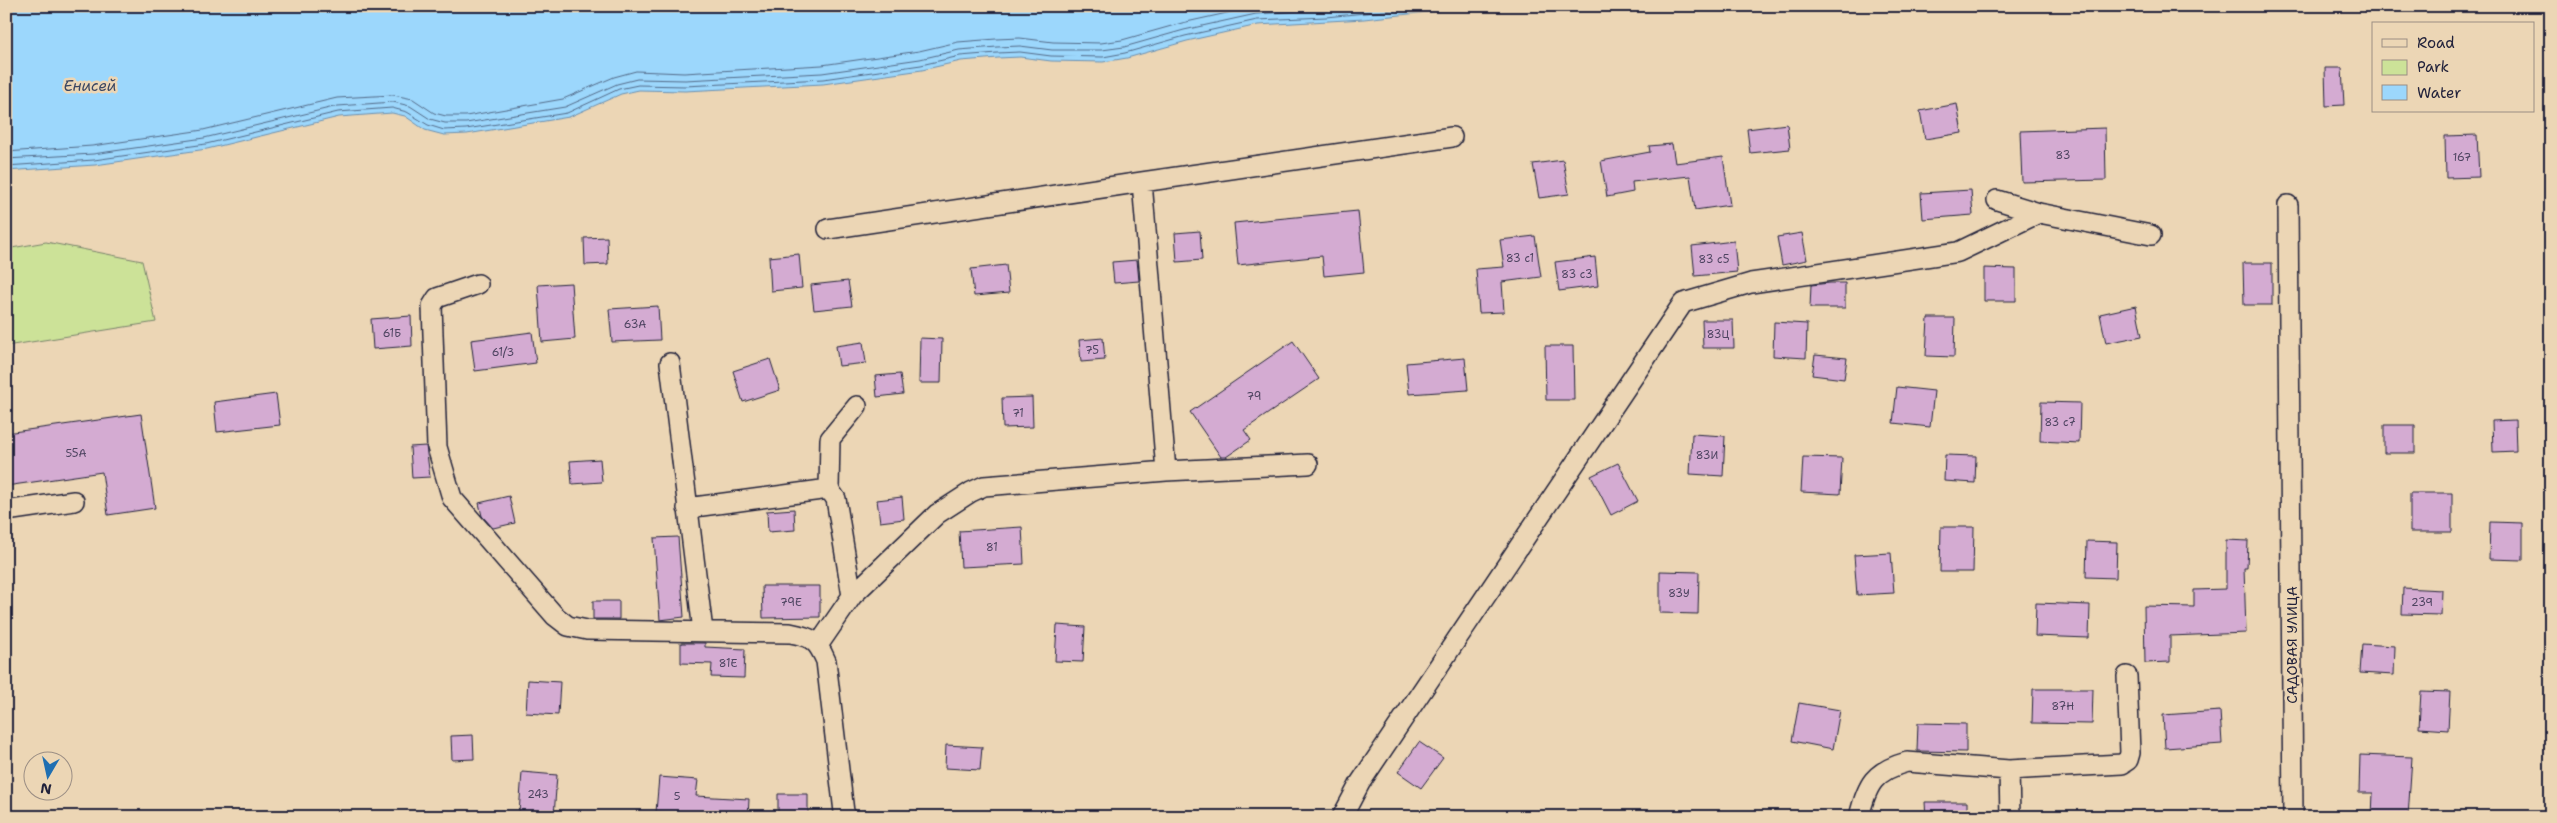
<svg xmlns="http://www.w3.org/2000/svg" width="2557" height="823" font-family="'Shantell Sans',sans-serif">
	<rect width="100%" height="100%" fill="#ecd6b5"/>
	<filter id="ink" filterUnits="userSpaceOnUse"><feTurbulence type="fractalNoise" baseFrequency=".02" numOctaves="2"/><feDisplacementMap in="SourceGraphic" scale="10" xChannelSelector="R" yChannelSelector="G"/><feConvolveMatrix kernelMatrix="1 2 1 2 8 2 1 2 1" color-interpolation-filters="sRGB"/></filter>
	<g filter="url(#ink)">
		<!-- green -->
		<path fill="#cce298" stroke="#77826a" d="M46 242 142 261 156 322 6 346V249Z"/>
		<!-- water -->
		<path fill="#9cd7fc" stroke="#6b8faf" d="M6 6H1482L1364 19 1258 25 1187 41 1127 58 1103 62 1051 61 1020 57 998 58 961 61 922 70 823 84 685 91 639 90 621 94 569 117 467 134 444 135 425 130 405 116 392 113 339 117 207 149 95 165 6 171Z"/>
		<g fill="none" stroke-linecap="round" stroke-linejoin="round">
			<!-- shore -->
			<path stroke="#536a88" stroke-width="1" d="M6 152 92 146 203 130 337 98 393 95 413 99 434 113 446 116H466L563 99 614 77 636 71 684 73 822 65 919 51 958 42 996 39 1020 38 1053 42 1101 43 1122 40 1182 23 1254 7 1276 6
				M6 159 93 154 204 138 338 106 393 102 410 106 430 119 445 123H466L565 107 617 84 637 79 685 80 822 73 920 59 959 50 997 47 1020 46 1052 50H1102L1124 47 1184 30 1256 14 1377 6
				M6 166 94 160 206 144 338 112 392 108 407 112 428 125 444 130 466 129 567 113 619 89 638 85 685 86 823 79 921 65 960 56 997 53 1020 52 1051 56 1103 57 1125 53 1185 36 1257 20 1326 17 1433 6"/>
		</g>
		<!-- building -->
		<path fill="#d4abd2" stroke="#22223b" d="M2325 68H2342L2344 105 2326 106Z
			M1957 104 1962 133 1925 139 1920 111Z
			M1787 124 1790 149 1750 153 1747 129Z
			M2105 128 2106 180 2022 182 2020 131Z
			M2477 135 2479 177 2446 178 2445 136Z
			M1672 144 1675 163 1723 157 1730 205 1695 210 1690 176 1632 182 1633 192 1607 197 1601 161 1650 152 1649 146Z
			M1563 160 1569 194 1539 198 1533 164Z
			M1971 190 1973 215 1923 219 1921 193Z
			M1358 211 1364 272 1324 276 1322 256 1238 265 1234 223Z
			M1200 231 1202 260 1177 262 1175 233Z
			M1802 233 1807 260 1782 265 1777 237Z
			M1535 236 1541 277 1502 282 1504 312 1479 313 1476 269 1504 267 1500 240Z
			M607 237 608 264 585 265 584 238Z
			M1734 241 1737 272 1695 276 1692 246Z
			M799 254 802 288 771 291 769 257Z
			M1595 257 1598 286 1559 291 1555 262Z
			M1137 260 1139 281 1114 283 1112 262Z
			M2243 263H2272V305H2244Z
			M1006 265 1009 293 974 296 971 269Z
			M1984 268 2016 269V301H1984Z
			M848 281 852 306 814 310 811 285Z
			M571 283 575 339 542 342 538 285Z
			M1830 283H1845V308H1810L1811 285Z
			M658 306 660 340 612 342 609 309Z
			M2136 306 2142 336 2106 343 2100 314Z
			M411 316 412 346 373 349 371 319Z
			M1928 318H1955L1954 357 1926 356Z
			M1702 320H1733L1734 348H1703Z
			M1774 322 1807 324 1806 358 1773 356Z
			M532 332 536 363 475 371 471 340Z
			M920 338 942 339 941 383H919Z
			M1103 338 1105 360 1081 362 1079 340Z
			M1293 341 1319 379 1244 430 1251 440 1226 457H1221L1190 412Z
			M863 342 866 363 839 366 836 346Z
			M1545 346H1573L1574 400H1546Z
			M1815 355 1847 358 1844 379 1812 375Z
			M1465 358 1468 390 1409 394 1406 363Z
			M770 359 780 390 743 402 733 371Z
			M900 374 903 394 877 397 875 376Z
			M1897 387 1934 391 1930 427 1893 423Z
			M276 394 280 425 217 432 214 402Z
			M1032 397 1033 427 1003 428 1002 398Z
			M2041 402 2080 403 2079 443 2040 441Z
			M141 414 155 508 108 515 102 472 6 486V433Z
			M2515 420 2516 451 2493 452 2492 421Z
			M2384 425H2415V453H2384Z
			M1692 434 1725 436 1723 476 1690 474Z
			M426 446 430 477 412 478 410 447Z
			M1945 455 1976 456 1975 483 1944 481Z
			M1803 457 1842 458 1840 494 1801 492Z
			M600 459 602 482 572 484 570 461Z
			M1618 463 1638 501 1611 515 1591 476Z
			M2410 493H2452V532H2410Z
			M509 496 515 523 493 528 482 516 479 503Z
			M902 497 904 519 880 522 877 500Z
			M794 509 795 530 768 532 767 511Z
			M2490 522 2523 523V560L2489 559Z
			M1022 527 1024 564 961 567 959 531Z
			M1941 527H1974L1973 572H1940Z
			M678 537 684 617 660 620 654 538Z
			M2226 540 2248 541 2247 568H2244L2246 633 2170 636V662L2145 663 2144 606 2194 607V590L2226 589Z
			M2087 541 2117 542 2116 578 2086 577Z
			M1891 553 1894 593 1857 595 1854 555Z
			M1660 571 1699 572 1698 614 1660 613Z
			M762 586H820V617L763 618Z
			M2403 588 2442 590 2441 615 2402 614Z
			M593 601H619V619H593Z
			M2036 603 2090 605 2089 638 2035 636Z
			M1057 625 1085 627 1083 662 1055 661Z
			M681 643H705V647L745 649 744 678 711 677 712 664 681 663Z
			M2362 644 2395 646 2394 675 2360 673Z
			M528 680 560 682 558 715 526 713Z
			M2033 689H2093L2092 724 2032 723Z
			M2421 691 2450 692 2448 730 2419 728Z
			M1799 703 1840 710 1833 749 1792 741Z
			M2220 711 2222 744 2165 748 2163 715Z
			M1918 723 1966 724V752L1917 751Z
			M473 735 474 759 452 760 451 736Z
			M1419 742 1443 758 1421 788 1398 772Z
			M946 745 982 747 980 770 945 768Z
			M2360 755 2412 757 2408 817H2372L2373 793H2359Z
			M522 772 557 775 554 816 519 813Z
			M659 777 698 780 696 796 749 799 748 817 656 812Z
			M778 794H808V817H778Z
			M1925 802H1967V817H1926Z"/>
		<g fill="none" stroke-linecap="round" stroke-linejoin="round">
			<!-- minor casing -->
			<g stroke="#22223b" stroke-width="22">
				<path id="minor" d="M1142 182 1452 137
					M1997 200 2039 213 2151 235
					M2288 205 2293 817
					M478 284 437 298 432 306 437 447 452 498 555 616 568 626 587 630 790 633C812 637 817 640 826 661L844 812 847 817
					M670 363 703 631
					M1166 471 1308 464
					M687 508 829 489
					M6 511 74 501
					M852 596 836 499 829 489 830 439 857 406
					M819 644 852 596 937 514 971 492 984 486 1166 471 1142 182 828 229
					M2009 770 2010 817
					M1342 817 1360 783 1683 303 1751 283 1958 252 2039 213
					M1859 817C1867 784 1874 771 1907 762L2009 770 2122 764 2128 760 2130 753 2127 676"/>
			</g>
			<!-- minor -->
			<use href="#minor" stroke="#ecd6b5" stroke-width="19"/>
		</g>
	</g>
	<g text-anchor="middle" stroke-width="5" stroke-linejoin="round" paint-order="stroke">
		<!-- number labels -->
		<g font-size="11" fill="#4e4461">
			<text x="2063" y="159">83</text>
			<text x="2462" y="161">167</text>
			<text x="1520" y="262">83 с1</text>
			<text x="1714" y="263">83 с5</text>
			<text x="1577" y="278">83 с3</text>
			<text x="635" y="328">63А</text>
			<text x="392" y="337">61Б</text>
			<text x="1718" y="338">83Ц</text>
			<text x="1092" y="354">75</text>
			<text x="503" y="356">61/3</text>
			<text x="1254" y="400">79</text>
			<text x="1018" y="417">71</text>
			<text x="2060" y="426">83 с7</text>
			<text x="76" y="457">55А</text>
			<text x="1707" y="459">83И</text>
			<text x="992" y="551">81</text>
			<text x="1679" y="597">83У</text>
			<text x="791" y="606">79Е</text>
			<text x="2422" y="606">239</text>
			<text x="728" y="667">81Е</text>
			<text x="2063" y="710">87Н</text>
			<text x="538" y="798">243</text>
			<text x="677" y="800">5</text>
		</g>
		<!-- street labels -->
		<g font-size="14" fill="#22223b" stroke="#ecd6b5">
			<text transform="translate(2292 645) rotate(-90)" y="5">САДОВАЯ УЛИЦА</text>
		</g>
		<!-- water labels -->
		<g font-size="15" font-style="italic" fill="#3a4662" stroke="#ecd6b5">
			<text x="90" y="91">Енисей</text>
		</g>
	</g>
	<!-- margin -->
	<rect width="2557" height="823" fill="none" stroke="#ecd6b5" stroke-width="25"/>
	<rect x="12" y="12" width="2532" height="798" fill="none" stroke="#22223b" stroke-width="2" filter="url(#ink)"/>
	<!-- legend -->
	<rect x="2372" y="22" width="162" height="90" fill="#ecd6b5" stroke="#9b8e84"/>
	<rect x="2382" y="39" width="25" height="8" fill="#ecd6b5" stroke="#9b8e84"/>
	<text x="2417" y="48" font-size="15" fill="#22223b">Road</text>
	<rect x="2382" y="60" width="25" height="15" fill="#cce298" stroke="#9b8e84"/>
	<text x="2417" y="72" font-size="15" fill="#22223b">Park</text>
	<rect x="2382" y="85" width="25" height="15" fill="#9cd7fc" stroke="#9b8e84"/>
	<text x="2417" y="98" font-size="15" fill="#22223b">Water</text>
	<!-- north arrow -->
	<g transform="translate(48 776) rotate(189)"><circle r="24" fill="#ecd6b5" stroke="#9b8e84"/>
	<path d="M0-4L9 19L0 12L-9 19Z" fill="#1f6fb2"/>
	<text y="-8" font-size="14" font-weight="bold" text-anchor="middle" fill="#22223b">N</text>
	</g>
</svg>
